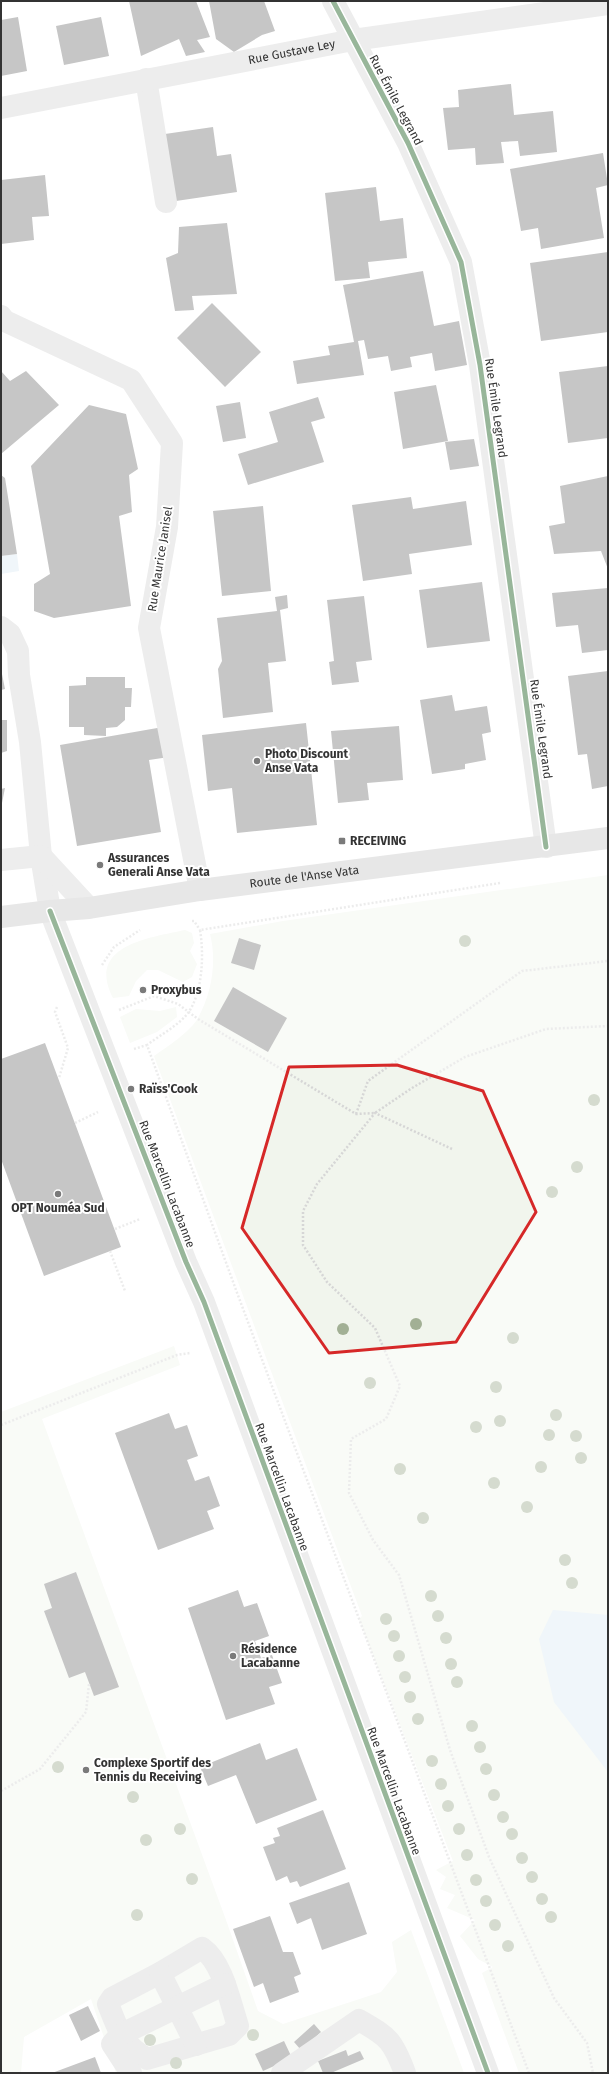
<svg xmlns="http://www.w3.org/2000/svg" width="609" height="2074" font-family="'Fira Sans',sans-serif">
	<rect width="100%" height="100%" fill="#fff"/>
	<!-- green -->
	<path fill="#f1f5ed" d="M608 875V2073H519L482 1973 493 1967 478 1959 460 1936 475 1920 447 1908 455 1895 440 1889 446 1877 436 1870 453 1861 359 1619 362 1616 154 1056C167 1047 190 1032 198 1018 212 993 217 961 210 934L283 921Z
		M185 930 192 933 194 943 190 951 197 964 192 977 183 982 158 970H147L136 981 129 996 113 998C86 946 148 938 185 930Z
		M176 1007 177 1017 157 1032 130 1043 120 1017 136 1009 160 1011Z
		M174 1346 180 1365 42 1419 226 1920 258 2011 283 2024 381 1992 397 1972 392 1942 411 1930 464 2073H116L91 1999 24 2037 21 2073H1V1412Z"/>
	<!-- water -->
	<path fill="#ddebf3" d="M17 554 19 571 1 574V556Z
		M553 1610 608 1615V1772L554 1702 539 1639Z"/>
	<!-- building -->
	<path fill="#818181" d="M129 1H196L210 37 197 40 205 52 186 56 179 39 141 56Z
		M209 1H264L275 31 262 35 234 52 216 39Z
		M18 17 27 71 1 76V20Z
		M101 17 109 56 64 65 56 26Z
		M511 84 514 115 553 111 557 152 520 156 518 141 501 142 504 163 476 165 475 148 448 150 443 108 459 107 458 90Z
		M213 127 217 156 231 154 237 192 176 201 165 134Z
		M603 153 608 185 596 188 604 238 541 249 538 228 521 231 510 169Z
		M45 175 49 216 32 217 34 240 1 244V180Z
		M376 187 380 221 403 218 407 258 368 262 370 278 335 281 325 193Z
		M227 223 237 294 192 296 194 310 175 311 166 258 178 253 179 227Z
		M608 252V332L541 341 530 263Z
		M423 271 434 326 459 321 467 365 435 371 432 353 410 357 412 367 391 371 388 356 368 359 364 340 358 341 364 375 297 384 293 361 330 355 328 346 354 342 343 285Z
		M212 303 261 352 225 387 177 338Z
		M608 366V438L568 443 559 372Z
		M1 371 10 381 26 371 59 405 1 454Z
		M436 385 448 441 403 449 394 392Z
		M318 397 325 418 311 422 324 462 248 485 238 454 278 442 269 412Z
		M240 402 246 438 223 442 216 406Z
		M89 405 126 414 138 469 129 475 132 512 119 516 131 606 54 618 34 611V584L50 574 31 466Z
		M474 439 479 466 450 470 445 442Z
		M1 475 5 478 17 554 1 556Z
		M608 476V569L601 551 554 554 549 526 565 523 560 486Z
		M411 497 413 509 466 501 472 545 409 554 412 574 363 581 352 505Z
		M263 506 271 591 222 596 213 511Z
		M482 582 490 641 427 648 419 590Z
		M608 588V650L582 653 578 625 556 627 552 593Z
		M287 595 288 608 280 610 286 661 268 663 273 712 223 718 218 669 222 661 217 618 277 611 275 597Z
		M364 596 372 660 356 662 359 682 332 685 329 662 334 661 327 600Z
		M1 669 5 689 1 690Z
		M608 671V786L592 789 587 754 578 755 568 676Z
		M86 677H125V688H132L131 707H125V720L117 727 106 728V736L84 735V727H69V686L86 685Z
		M452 695 455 711 487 706 491 732 482 734 486 760 465 764V769L432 774 420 700Z
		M1 720H7V751L1 753Z
		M306 723 317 825 237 833 232 788 208 791 202 735Z
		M399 726 403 780 367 783 369 800 338 803 331 731Z
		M163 727 169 757 149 760 161 832 77 846 60 745Z
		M5 788 2 803H1V789Z
		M239 938 261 945 254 970 231 963Z
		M233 987 287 1018 268 1052 214 1021Z
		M45 1043 121 1247 44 1276 1 1159V1059Z
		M169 1413 175 1429 187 1425 198 1456 187 1460 195 1481 209 1476 220 1506 207 1511 214 1529 158 1550 115 1433Z
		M76 1572 119 1687 94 1696 85 1672 69 1678 44 1611 52 1608 44 1584Z
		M238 1590 244 1607 257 1603 269 1636 255 1641 261 1658 272 1655 282 1683 269 1687 275 1704 226 1720 188 1608Z
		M260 1743 266 1760 297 1748 317 1800 256 1824 236 1775 208 1786 200 1767Z
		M323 1810 346 1869 300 1887 297 1881 290 1883 287 1876 276 1881 263 1847 275 1843 273 1838 280 1836 277 1828Z
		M349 1882 367 1934 322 1950 311 1918 297 1924 289 1903Z
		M270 1916 283 1952H293L301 1974 294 1977 299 1992 270 2003 263 1983 254 1987 233 1929Z
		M88 2006 100 2031 81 2041 69 2015Z
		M314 2024 321 2032 301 2050 294 2042Z
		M284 2041 292 2058 263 2071 255 2054Z
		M346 2050 348 2056 360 2051 364 2059 331 2073H323L318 2061Z
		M95 2057 101 2073H52Z"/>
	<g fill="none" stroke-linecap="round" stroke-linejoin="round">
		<!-- path -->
		<path stroke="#d6d6d6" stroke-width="2.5" stroke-dasharray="2 2" stroke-linecap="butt" d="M500 883 200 930C204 954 203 992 188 1013 178 1026 160 1035 147 1045L236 1290 529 2073
			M192 921H194L200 930
			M102 965 114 947 140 930
			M57 1007 55 1012 68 1048 59 1078
			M119 1010 154 996 178 1004 198 1019 356 1114 375 1113 412 1088 465 1057 546 1029 608 1026
			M134 1049 147 1045
			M356 1114 368 1081 522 971 608 961
			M75 1123 98 1112
			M452 1149 375 1113 317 1184 303 1211V1245L327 1282 375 1328 400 1386 386 1419 351 1439 349 1493 373 1540 399 1575 450 1750 489 1857 554 1998 587 2043 593 2073
			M115 1229 140 1219
			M110 1251 125 1291
			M1 1425 177 1355 190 1353
			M1 1791 40 1769 86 1712 89 1684"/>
		<!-- minor -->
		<g stroke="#d7d7d7" stroke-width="22">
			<path d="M333 1 408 143 461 262 480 365 546 847"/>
			<path d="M146 79 166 202"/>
			<path id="s1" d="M1 108 353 40 608 4"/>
			<path d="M1 316 5 321 131 380 172 443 167 527 149 628 200 890"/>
			<path d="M1 627 10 634 18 651 19 675 30 742 41 856 50 911 186 1262 204 1302 488 2073"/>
			<path d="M1 860 41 856 89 908"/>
			<path d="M202 1948C223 1963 230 2002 238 2026L229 2035 147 2059C120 2042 119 2031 108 2004L112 1998 160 1973Z"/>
			<path d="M160 1973 196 2045"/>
			<path d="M131 2073 112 2044 120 2035 225 1984"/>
			<path d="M282 2073 359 2020C389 2037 393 2041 405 2073"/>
		</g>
		<!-- major -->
		<path stroke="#cacaca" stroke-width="22" id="s2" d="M1 917 50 911 89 908 200 890 608 838"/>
		<!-- cycleway casing -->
		<g stroke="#fff" stroke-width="8">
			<path id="cycleway" d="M333 1 408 143 461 262 480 365 546 847
				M50 911 186 1262 204 1302 488 2073"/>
		</g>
		<!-- cycleway -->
		<use href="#cycleway" stroke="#1b5e20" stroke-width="5"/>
	</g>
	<!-- trees -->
	<g fill="#a2b095">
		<circle cx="465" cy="941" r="6"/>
		<circle cx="594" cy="1100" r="6"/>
		<circle cx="577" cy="1167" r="6"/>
		<circle cx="552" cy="1192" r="6"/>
		<circle cx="416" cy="1324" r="6"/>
		<circle cx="343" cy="1329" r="6"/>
		<circle cx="513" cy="1338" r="6"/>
		<circle cx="370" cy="1383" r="6"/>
		<circle cx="496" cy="1387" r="6"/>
		<circle cx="556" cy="1415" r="6"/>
		<circle cx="500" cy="1421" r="6"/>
		<circle cx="476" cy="1427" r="6"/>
		<circle cx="549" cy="1435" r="6"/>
		<circle cx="576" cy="1436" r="6"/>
		<circle cx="581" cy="1458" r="6"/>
		<circle cx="541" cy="1467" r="6"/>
		<circle cx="400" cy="1469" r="6"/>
		<circle cx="494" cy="1483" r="6"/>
		<circle cx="527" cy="1507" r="6"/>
		<circle cx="423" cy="1518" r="6"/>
		<circle cx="565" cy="1560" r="6"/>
		<circle cx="572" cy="1583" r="6"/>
		<circle cx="431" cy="1596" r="6"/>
		<circle cx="438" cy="1616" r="6"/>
		<circle cx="386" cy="1619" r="6"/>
		<circle cx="394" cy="1636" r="6"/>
		<circle cx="446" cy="1638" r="6"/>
		<circle cx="399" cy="1656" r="6"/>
		<circle cx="451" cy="1664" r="6"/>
		<circle cx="405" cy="1677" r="6"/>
		<circle cx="457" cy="1682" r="6"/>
		<circle cx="410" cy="1697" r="6"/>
		<circle cx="418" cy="1719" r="6"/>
		<circle cx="472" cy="1726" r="6"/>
		<circle cx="480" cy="1747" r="6"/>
		<circle cx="432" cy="1761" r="6"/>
		<circle cx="58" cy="1767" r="6"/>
		<circle cx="486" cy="1769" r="6"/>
		<circle cx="441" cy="1784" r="6"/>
		<circle cx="494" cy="1795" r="6"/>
		<circle cx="133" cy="1797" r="6"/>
		<circle cx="448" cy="1806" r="6"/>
		<circle cx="503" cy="1817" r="6"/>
		<circle cx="180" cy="1829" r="6"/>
		<circle cx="459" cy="1829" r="6"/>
		<circle cx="512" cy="1834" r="6"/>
		<circle cx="146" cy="1840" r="6"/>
		<circle cx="467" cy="1855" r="6"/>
		<circle cx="522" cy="1858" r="6"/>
		<circle cx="532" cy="1877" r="6"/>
		<circle cx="192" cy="1879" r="6"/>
		<circle cx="476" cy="1880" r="6"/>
		<circle cx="542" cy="1899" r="6"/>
		<circle cx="486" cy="1901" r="6"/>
		<circle cx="137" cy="1915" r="6"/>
		<circle cx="551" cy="1917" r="6"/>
		<circle cx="495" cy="1925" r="6"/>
		<circle cx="508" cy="1946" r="6"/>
		<circle cx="253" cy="2035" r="6"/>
		<circle cx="150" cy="2040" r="6"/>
		<circle cx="176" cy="2063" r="6"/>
	</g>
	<!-- marked area -->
	<path d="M0 0H609V2074H0ZM397 1065 483 1091 536 1212 456 1342 329 1353 242 1228 289 1067Z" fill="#fff" fill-opacity=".55" fill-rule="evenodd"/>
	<path fill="none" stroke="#d62828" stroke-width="3" stroke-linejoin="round" d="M397 1065 483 1091 536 1212 456 1342 329 1353 242 1228 289 1067Z"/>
	<!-- markers -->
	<g fill="#7a7a7a" stroke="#fff" stroke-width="1.5">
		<circle cx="257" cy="761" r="4"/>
		<rect x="338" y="837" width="8" height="8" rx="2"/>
		<circle cx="100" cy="865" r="4"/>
		<circle cx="143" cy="990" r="4"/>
		<circle cx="131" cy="1089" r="4"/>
		<circle cx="58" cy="1194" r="4"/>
		<circle cx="233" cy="1656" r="4"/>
		<circle cx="86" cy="1770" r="4"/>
	</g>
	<g text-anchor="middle" stroke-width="4" stroke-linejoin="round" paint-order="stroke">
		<!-- street labels -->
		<g font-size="12" fill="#333" stroke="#fff">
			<text dy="4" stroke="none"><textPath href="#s1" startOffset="296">Rue Gustave Ley</textPath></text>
			<text transform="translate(396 100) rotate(62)" y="4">Rue Émile Legrand</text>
			<text transform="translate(496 408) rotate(82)" y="4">Rue Émile Legrand</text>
			<text transform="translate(160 559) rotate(-81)" y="4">Rue Maurice Janisel</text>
			<text transform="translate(541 729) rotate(82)" y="4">Rue Émile Legrand</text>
			<text dy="4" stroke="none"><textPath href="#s2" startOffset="306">Route de l'Anse Vata</textPath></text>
			<text transform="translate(167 1184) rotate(69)" y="4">Rue Marcellin Lacabanne</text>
			<text transform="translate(282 1487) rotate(70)" y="4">Rue Marcellin Lacabanne</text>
			<text transform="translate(394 1791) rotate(70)" y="4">Rue Marcellin Lacabanne</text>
		</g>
		<!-- poi labels -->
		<g font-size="12" font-weight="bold" fill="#333" stroke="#fff" text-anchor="start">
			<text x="265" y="758">Photo Discount<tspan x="265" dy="14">Anse Vata</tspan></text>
			<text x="350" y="845">RECEIVING</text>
			<text x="108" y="862">Assurances<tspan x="108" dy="14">Generali Anse Vata</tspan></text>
			<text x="151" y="994">Proxybus</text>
			<text x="139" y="1093">Raïss'Cook</text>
			<text x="58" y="1212" text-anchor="middle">OPT Nouméa Sud</text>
			<text x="241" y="1653">Résidence<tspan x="241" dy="14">Lacabanne</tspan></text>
			<text x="94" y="1767">Complexe Sportif des<tspan x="94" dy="14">Tennis du Receiving</tspan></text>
		</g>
	</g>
	<!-- border -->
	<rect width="609" height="2074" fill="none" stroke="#333333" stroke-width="4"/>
</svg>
